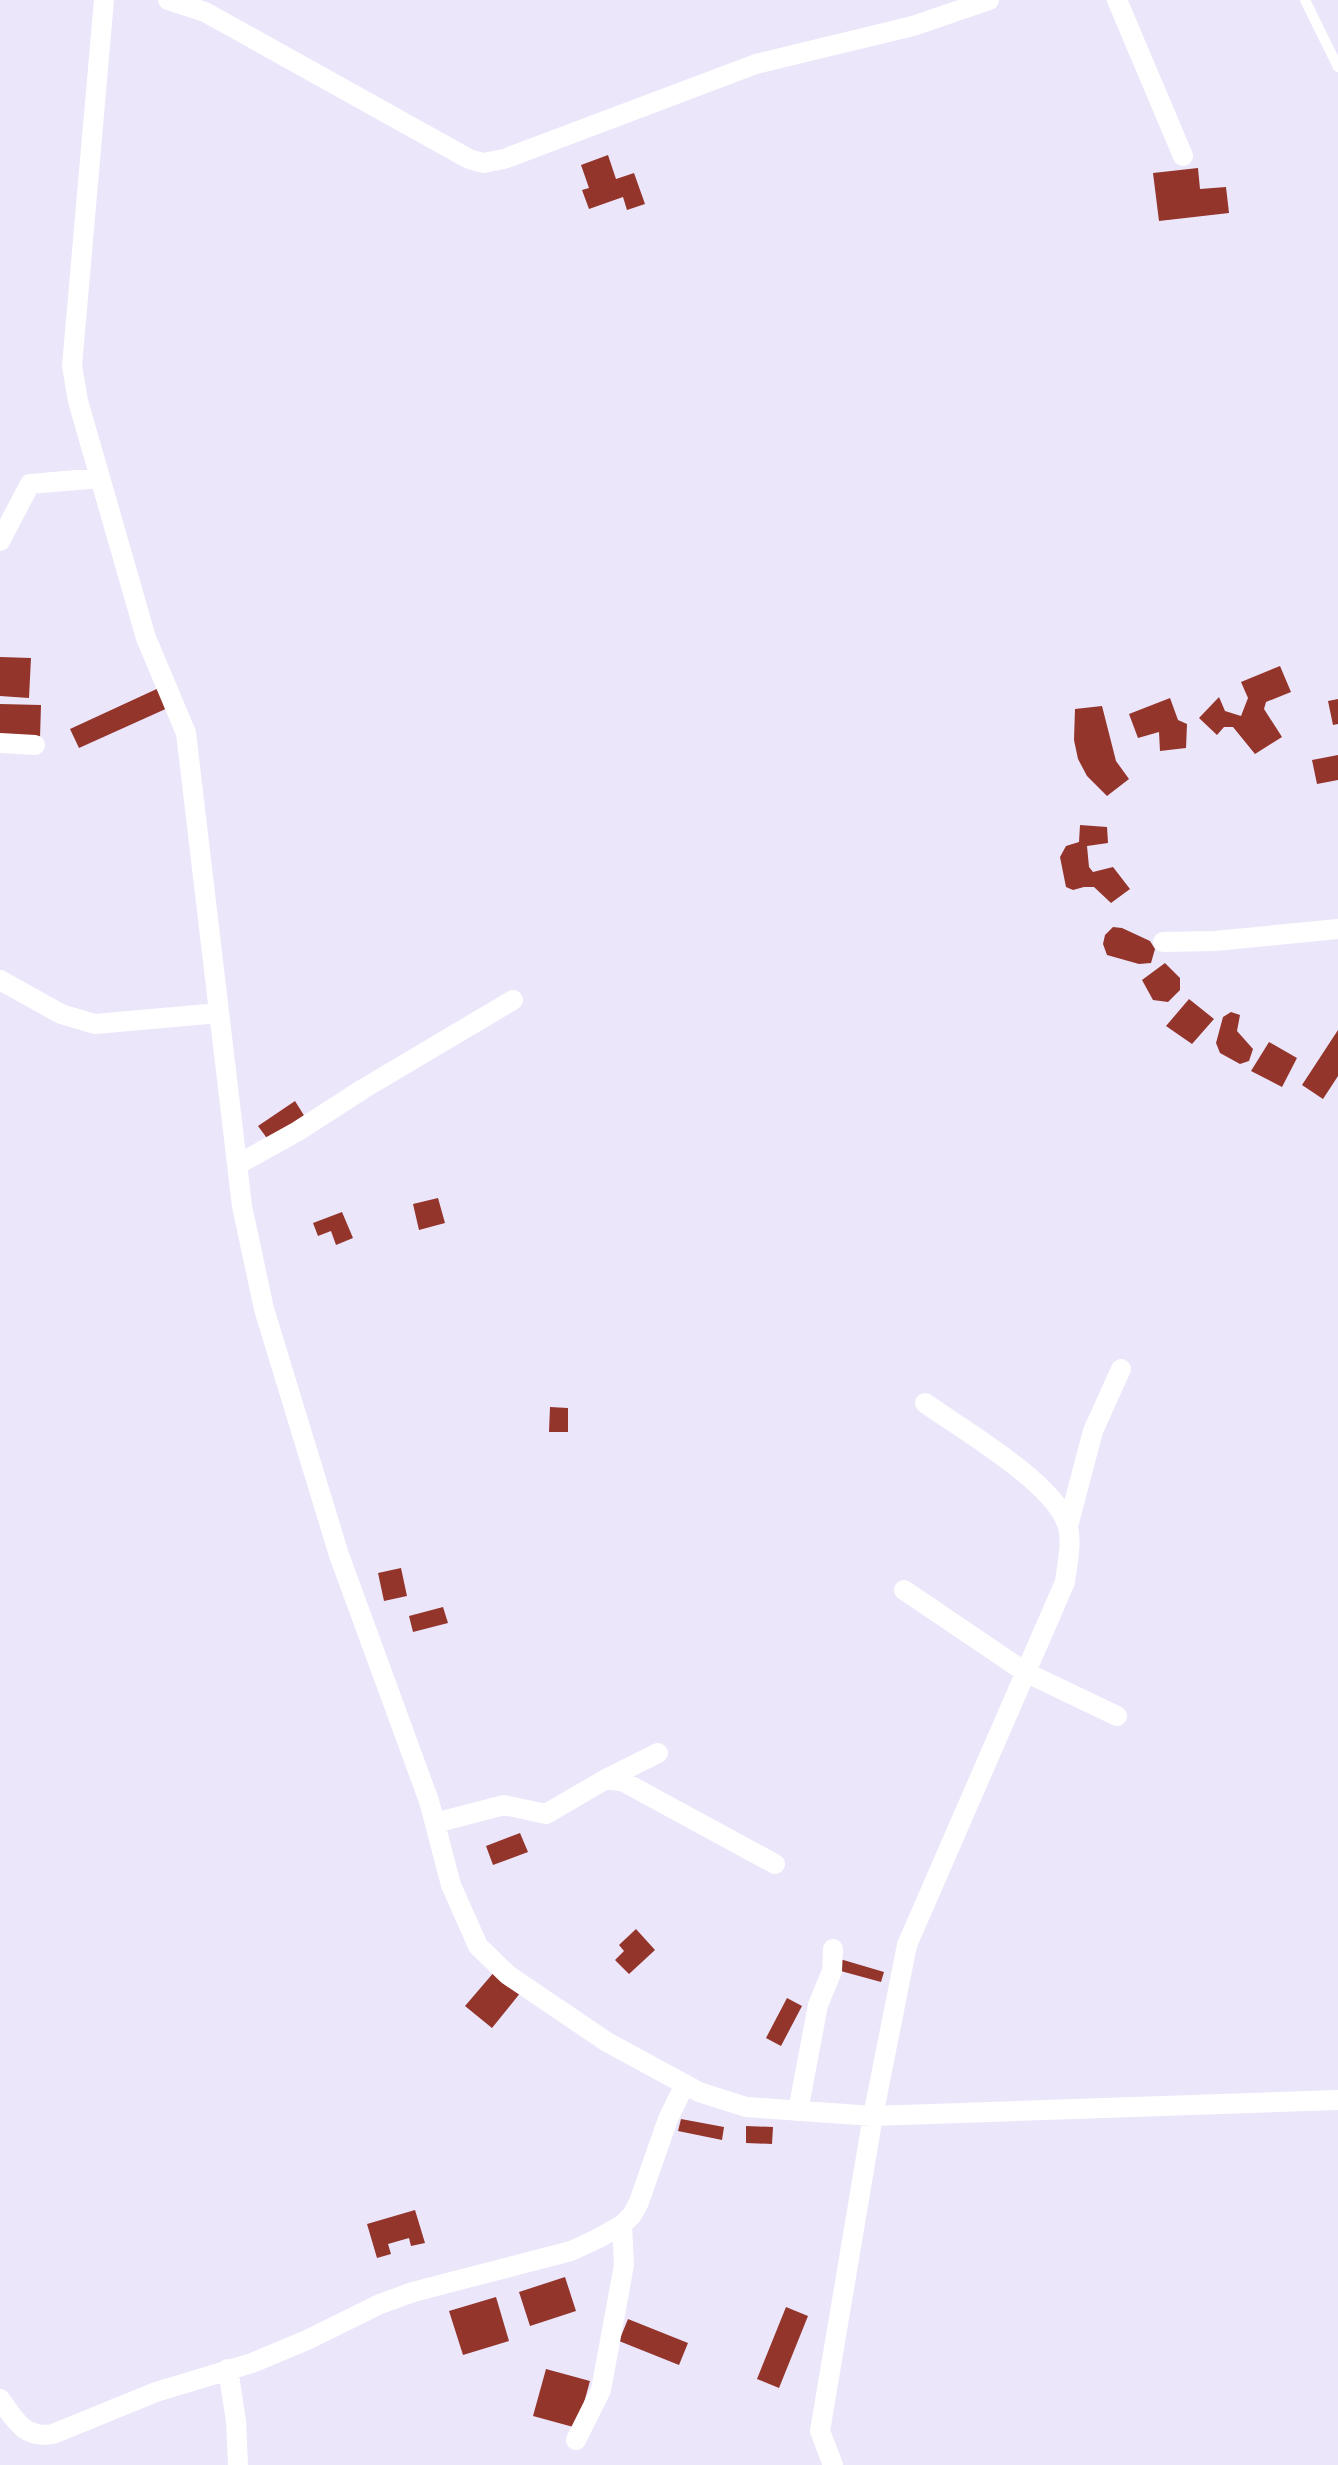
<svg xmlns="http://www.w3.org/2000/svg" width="1338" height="2465" font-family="'PT Sans',sans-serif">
	<rect width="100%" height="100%" fill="#ece6fb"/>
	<!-- building -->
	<path fill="#93352b" d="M608 155 616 179 634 173 645 204 627 210 623 197 589 209 582 190 589 188 581 165Z
		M1198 168 1200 189 1226 187 1229 213 1159 221 1153 173Z
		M0 657 31 658 29 698 0 696Z
		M1280 666 1291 692 1266 702 1264 709 1282 737 1255 754 1233 727H1224L1217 735 1199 718 1219 697 1225 711 1241 716 1248 698 1241 682Z
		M161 687 170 707 79 748 70 729Z
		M1170 698 1178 720 1187 724 1186 748 1160 751 1159 732 1138 738 1129 714Z
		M1338 699V724L1333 725 1328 701Z
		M0 704 41 705 40 738 0 737Z
		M1102 706 1116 761 1129 779 1107 796 1087 776 1078 759 1074 740 1075 709Z
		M1338 755V780L1317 784 1312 760Z
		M1080 825 1107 827 1108 843 1087 846 1089 867 1093 872 1113 867 1130 889 1111 903 1094 887H1084L1073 890 1066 887 1060 857 1066 846 1079 842Z
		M1113 927 1122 928 1150 941 1155 949 1151 963 1139 964 1107 955 1103 944 1105 935Z
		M1165 963 1180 978V990L1168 1002 1153 1000 1142 980Z
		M1189 999 1214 1019 1192 1044 1166 1026Z
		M1231 1012 1240 1015 1237 1031 1253 1049 1249 1061 1240 1064 1220 1053 1216 1043 1223 1017Z
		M1338 1030V1076L1323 1099 1302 1085Z
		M1269 1042 1297 1058 1282 1087 1251 1071Z
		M295 1101 305 1117 269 1141 258 1126Z
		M438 1198 445 1223 419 1230 413 1204Z
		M342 1212 353 1238 336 1245 331 1231 318 1236 313 1223Z
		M550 1407 568 1408V1432H549Z
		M401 1568 407 1596 384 1601 378 1573Z
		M443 1607 448 1623 413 1632 409 1616Z
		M520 1833 528 1852 493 1865 486 1846Z
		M636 1929 655 1950 629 1974 615 1960 624 1951 619 1945Z
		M840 1959 884 1972 881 1982 837 1970Z
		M495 1971 521 1992 492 2028 465 2006Z
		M787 1998 802 2006 781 2046 766 2038Z
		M681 2119 724 2127 722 2140 678 2131Z
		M746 2126 773 2127 772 2144 746 2143Z
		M415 2210 425 2243 411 2246 409 2238 388 2244 391 2254 377 2258 367 2224Z
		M565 2277 576 2311 530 2326 519 2292Z
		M496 2297 509 2341 463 2355 449 2311Z
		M786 2307 808 2316 779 2388 757 2379Z
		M628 2319 688 2343 679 2365 619 2341Z
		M546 2369 590 2381 577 2428 533 2416Z"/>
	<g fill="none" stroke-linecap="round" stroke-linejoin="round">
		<!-- lane -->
		<path stroke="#fff" stroke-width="10" d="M1305 0 1338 67"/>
		<!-- street -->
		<path stroke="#fff" stroke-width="20" d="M104 0 72 366 78 401 146 638 186 733 242 1206 264 1309 339 1555 429 1801 451 1885 478 1946 508 1975 607 2042 699 2092 746 2107 873 2116 1338 2100
			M168 0 205 12 469 159 483 163 504 159 756 64 913 26 989 0
			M1117 0 1183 156
			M0 541 30 484 100 478
			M0 743 35 745
			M1163 942 1215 941 1338 929
			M0 980 61 1014 95 1024 219 1013
			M237 1165 298 1131 363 1089 513 1000
			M1068 1526 1093 1431 1121 1369
			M904 1590 1025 1672 1117 1716
			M606 1779 658 1753
			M435 1823 504 1805 546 1814 606 1779 624 1782 775 1864
			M798 2111 818 2005 832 1971 833 1949
			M228 2369 236 2421 238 2465
			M0 2399C15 2419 23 2439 53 2434L156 2392 252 2363 307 2340 380 2304 413 2292 571 2251 597 2239 622 2225 632 2215 639 2202 668 2119 685 2084
			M576 2440 601 2390 624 2265 622 2225
			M833 2465 820 2431 873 2116 907 1945 1065 1582C1067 1564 1073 1541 1067 1524 1053 1482 963 1430 925 1403"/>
	</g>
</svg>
